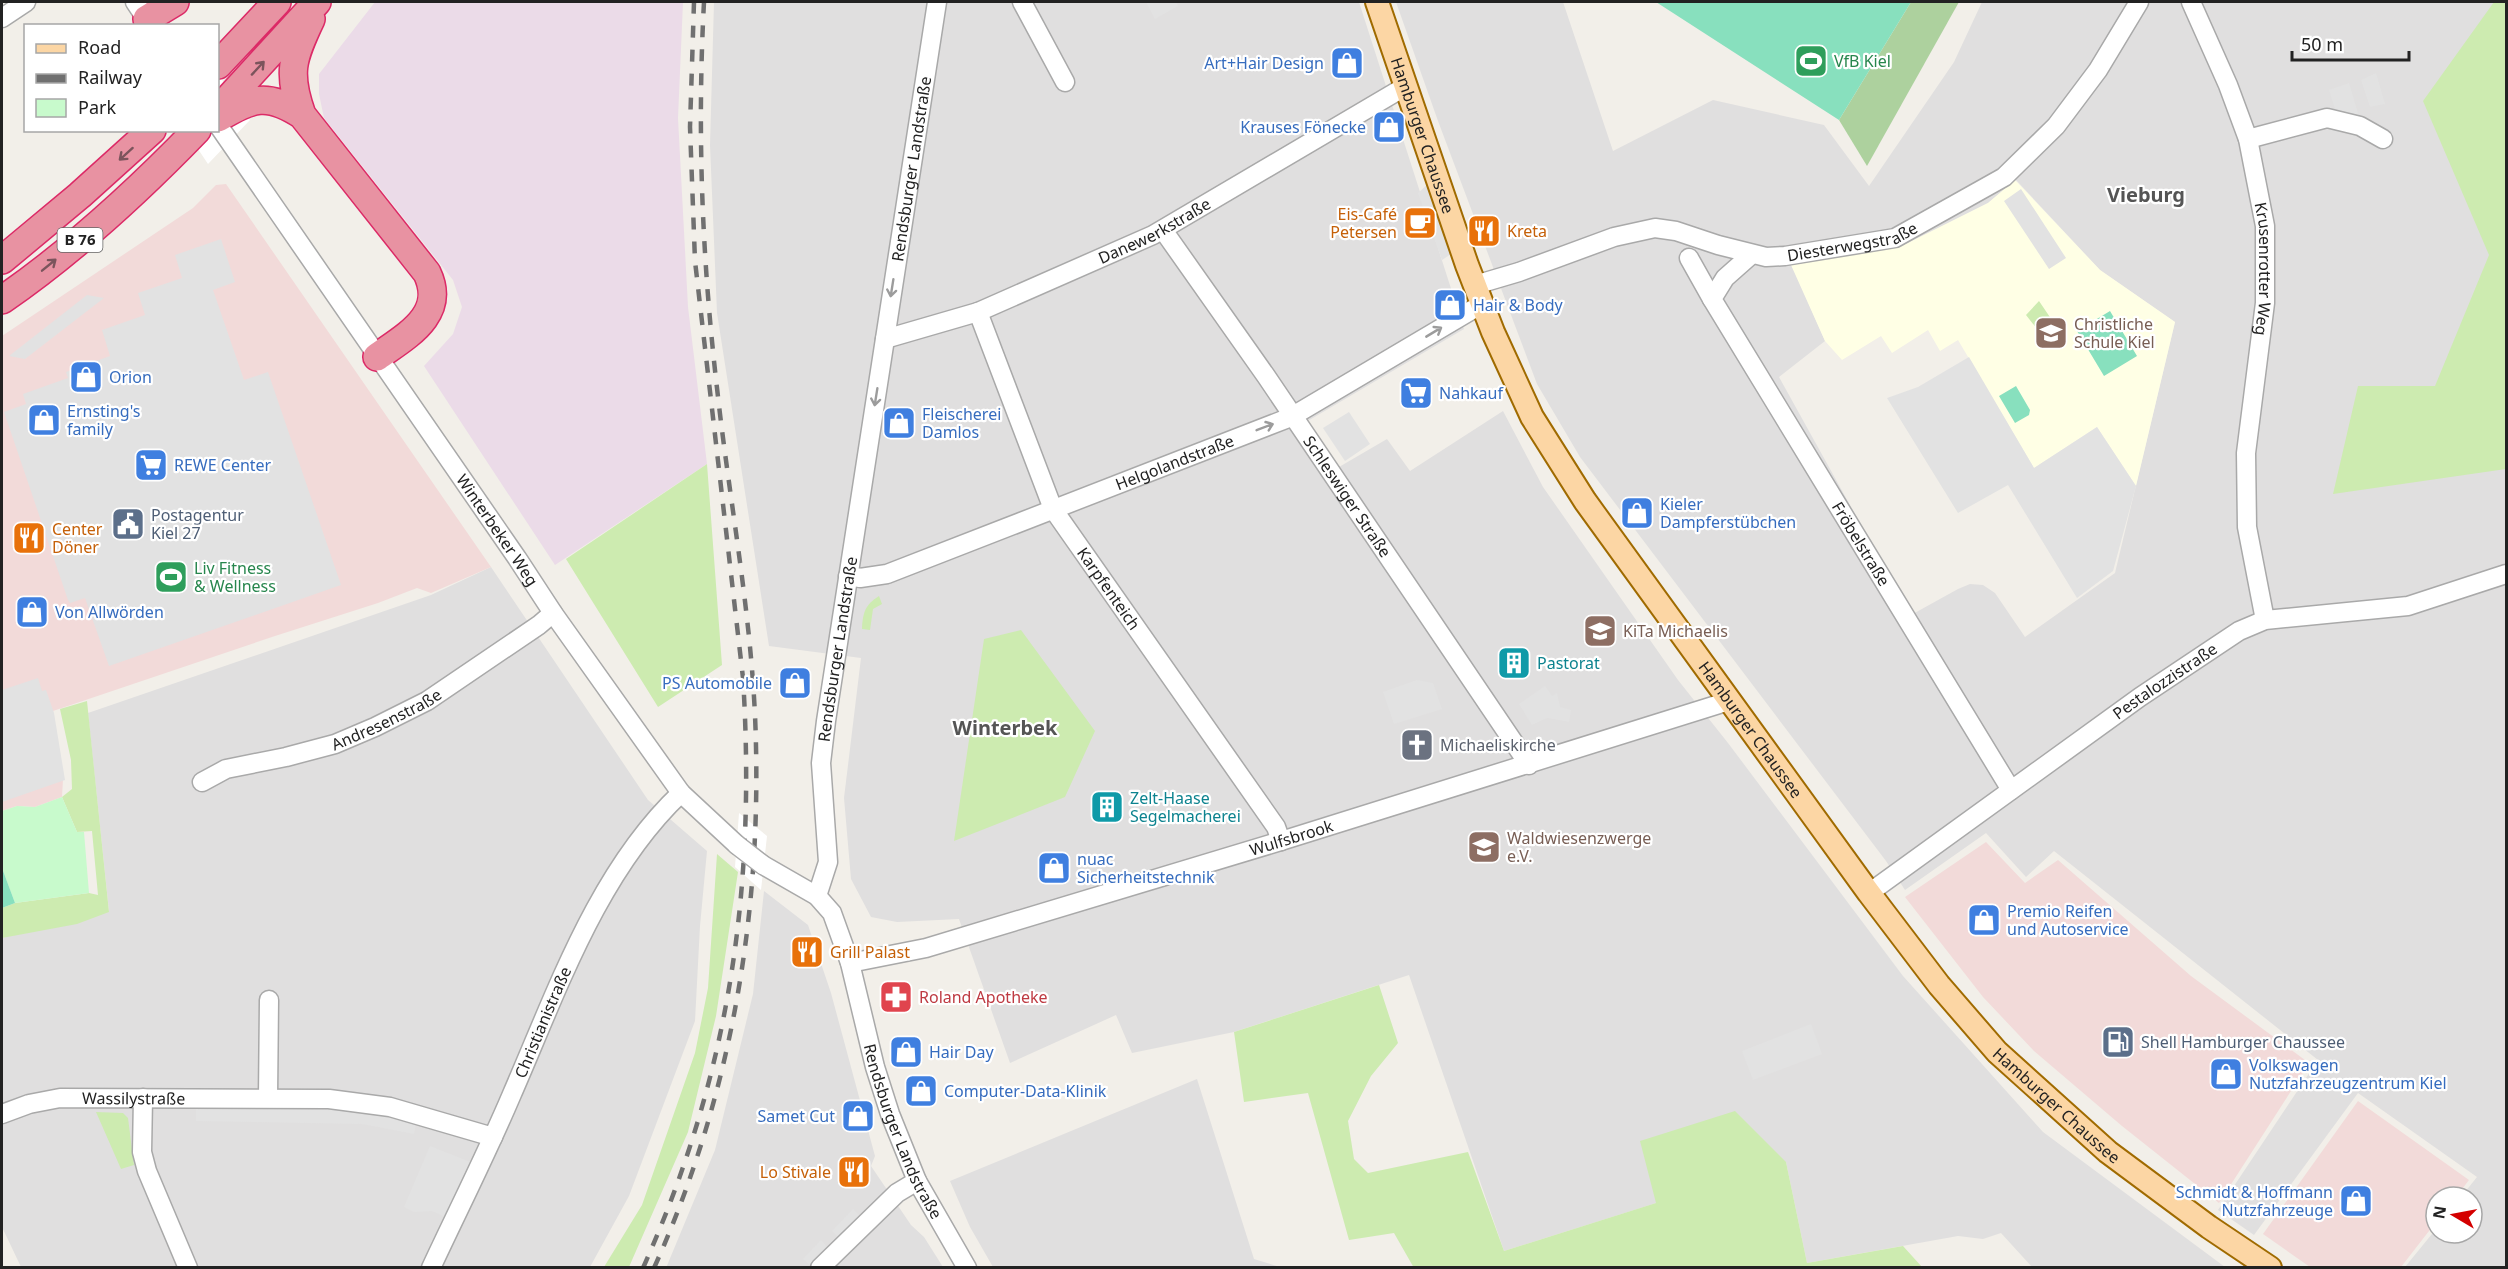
<svg xmlns="http://www.w3.org/2000/svg" width="2508" height="1269" font-family="'Noto Sans',sans-serif">
	<rect width="100%" height="100%" fill="#f2efe9"/>
	<!-- residential -->
	<path fill="#e0dfdf" fill-rule="evenodd" d="M714 2H1359L1464 329 1306 422 1339 467 1387 439 1410 471 1503 411 1543 487 1678 680 1728 743 1903 976 2043 1132 2225 1267H2032L2001 1233 1983 1239 1958 1236 1807 1263 1786 1162 1504 1251 1409 975 1234 1032 1132 1053 1116 1015 1010 1063 959 919 897 922 871 917 851 879 844 798 861 658 769 646 717 313 710 145Z
		M1396 2H1563L1613 151 1713 100 1824 125 1869 186 1954 62 1982 2H2506V1267H2405L2436 1229V1233H2472V1197H2461L2477 1177 2358 1093 2254 1235 2218 1210 2318 1060 2054 851 2026 877 1986 833 1905 890 1886 861 1580 457 1537 384 1438 121ZM2016 180 2100 270 2175 322 2115 573 2025 637 1995 593 1983 585 1970 584 1958 589 1911 615 1779 377 1825 341 1792 265 1900 247 1988 203Z
		M491 567 648 800 707 851 700 926 695 1021 629 1196 590 1267H21L2 1227V938L109 911 88 713 431 595Z
		M764 891 808 925 831 993 875 1156 871 1166 911 1225 924 1237 943 1267 666 1268 715 1150 753 994Z
		M1197 1079 1254 1259 1280 1267H993L970 1227 950 1181Z"/>
	<!-- commercial -->
	<path fill="#f2dad9" d="M226 184 491 567 431 593 417 588 378 603 275 636 53 711 63 779 62 797 35 807 17 806 2 811V336L193 208 216 185Z
		M1986 842 2025 883 2058 860 2191 976 2309 1063 2219 1203 2122 1126 2034 1051 1983 997 1905 897Z
		M2358 1101 2469 1180 2456 1197H2436V1222L2401 1267H2310L2263 1234Z"/>
	<!-- industrial -->
	<path fill="#ebdbe8" d="M375 2H683L678 118 688 307 707 464 555 565 424 366 453 334 462 307 453 280 324 118 319 94V74Z"/>
	<!-- education -->
	<path fill="#ffffe5" d="M2015 180 2100 270 2175 322 2136 486 2097 427 2034 468 1958 340 1940 351 1928 330 1892 353 1881 336 1842 360 1825 341 1791 265 1900 247 1988 203Z"/>
	<!-- grass -->
	<path fill="#cdebb0" d="M2494 2H2506V469L2333 494 2358 386H2435L2489 255 2423 101Z
		M2039 301 2058 329 2052 348 2026 315Z
		M707 464 722 665 658 707 566 559Z
		M879 596 882 604 873 609 870 630 862 629C863 612 865 605 879 596Z
		M1021 630 1095 731 1065 797 954 841 984 639Z
		M87 701 109 912 77 924 2 938V908L15 903 89 893 98 895 92 831 77 832 62 797 72 789 71 760 60 709Z
		M717 854 738 872 716 1016 688 1132 629 1267H604L642 1205 695 1053 708 988Z
		M1379 985 1398 1043 1371 1076 1348 1121 1354 1159 1368 1173 1468 1152 1504 1251 1656 1203 1640 1141 1735 1111 1786 1162 1807 1263 1903 1246 1922 1267 1414 1268 1394 1233 1349 1240 1308 1093 1244 1102 1234 1032Z
		M96 1112 123 1113 128 1118 134 1165 121 1169Z"/>
	<!-- forest -->
	<path fill="#add19e" d="M1911 2H1959L1867 166 1839 120Z"/>
	<!-- park -->
	<path fill="#c8facc" d="M62 797 77 832H84L89 893 15 903 2 868V811L17 806 35 807Z"/>
	<!-- pitch -->
	<path fill="#88e0be" d="M1656 2H1911L1839 120Z
		M2110 311 2137 356 2104 376 2077 331Z
		M2016 386 2030 410 2029 415 2015 423 1999 396Z
		M2 868 15 903 2 908Z"/>
	<!-- parking -->
	<path fill="#e2e2e2" d="M1146 2H1176L1178 6 1155 19Z
		M2376 73 2385 104 2370 107 2361 80Z
		M2349 83 2359 117 2336 112 2329 90Z
		M1428 184 1451 254 1442 260 1418 193Z
		M2021 189 2066 258 2049 269 2004 201Z
		M221 239 235 282 213 290 244 380 268 372 341 585 109 666 85 598 70 603 68 600 4 412 26 404 23 394 68 378 66 372 110 356 102 330 145 315 138 293 182 278 175 255Z
		M87 295 104 298 25 359 9 356Z
		M1969 357 2034 468 2097 427 2136 486 2113 571 2077 598 2008 485 1958 513 1887 398 1918 387Z
		M1349 412 1370 444 1345 461 1323 428Z
		M38 678 42 691 46 690 54 713 65 780 2 802V690Z
		M1417 680 1433 683 1442 709 1394 724 1383 692Z
		M1545 686 1552 696 1557 693 1560 707 1571 710 1569 722 1547 718 1532 725 1519 704Z
		M1811 1024 1822 1054 1753 1080 1742 1051Z
		M196 1107 365 1111 417 1120 414 1134 362 1124 196 1121Z
		M430 1146 473 1163 448 1218 432 1211 414 1212 404 1207Z
		M853 1209 860 1216 838 1237 832 1231Z
		M821 1240 828 1248 811 1266 803 1259Z"/>
	<!-- pier -->
	<path fill="#fff" d="M218 74 250 120 208 164 186 131 218 130Z
		M739 813 767 836 761 890 735 867Z"/>
	<g fill="none" stroke-linecap="round" stroke-linejoin="round">
		<!-- minor casing -->
		<g stroke="#a9a9a9" stroke-width="21">
			<g id="minor">
				<path d="M135 2 151 26"/>
				<path d="M1022 2 1065 82"/>
				<path id="s1" d="M2191 2 2228 85 2248 139 2265 226V303L2246 453 2247 527 2265 620"/>
				<path d="M2 18 26 2"/>
				<path id="s2" d="M218 125 517 558 553 613 681 793 737 845"/>
				<path d="M2248 139 2327 118 2360 126 2383 139"/>
				<path id="s3" d="M1163 230 1266 376 1529 765"/>
				<path id="s4" d="M1751 255 1725 278 1712 299 2011 790"/>
				<path d="M1689 258 1712 299"/>
				<path id="s5" d="M1475 285 1519 272 1614 237 1655 228 1676 231 1718 245 1766 257 1785 256 1895 238 2004 177 2056 126 2098 70 2139 2"/>
				<path id="s6" d="M978 312 1053 509 1276 827 1281 841"/>
				<path id="s7" d="M885 339 978 312 1153 235 1406 86"/>
				<path id="s8" d="M848 576 860 578 887 574 1291 417 1482 304"/>
				<path id="s9" d="M202 782 226 769 286 757 335 744 375 727 427 701 539 625 553 613"/>
				<path id="s10" d="M763 865 817 896 832 913 850 963 875 1067 890 1114 917 1181 967 1268"/>
				<path id="s11" d="M1869 893 2140 697 2239 631 2265 620 2408 606 2506 574"/>
				<path id="s12" d="M817 896 828 862 821 763 826 721 937 2"/>
				<path id="s13" d="M850 963 926 948 1281 841 1729 701"/>
				<path d="M143 1098 142 1152 147 1171 188 1268"/>
				<path d="M268 1098 269 1000"/>
				<path id="s14" d="M2 1114 29 1104 60 1098 329 1099 390 1107 493 1137"/>
				<path id="s15" d="M431 1268C458 1210 487 1153 512 1094 557 991 598 871 681 793"/>
				<path d="M820 1268 897 1193 917 1181"/>
			</g>
		</g>
		<!-- major casing -->
		<g stroke="#a06b00" stroke-width="26">
			<g id="major">
				<path id="s16" d="M1377 2 1467 265 1493 332 1532 417 1585 501 1869 893 1939 985 1997 1052 2108 1152 2209 1227 2270 1268"/>
			</g>
		</g>
		<!-- highway casing -->
		<g stroke="#dc2a67" stroke-width="30">
			<path id="highway" d="M147 19 175 2
				M218 65 277 2
				M218 110 317 2
				M302 115C287 73 292 59 311 19
				M218 118C253 98 266 92 302 115L427 273C447 315 406 336 377 357
				M2 260 80 195 152 130
				M2 300C73 251 137 192 197 130"/>
		</g>
		<!-- minor -->
		<use href="#minor" stroke="#fff" stroke-width="18"/>
		<!-- major -->
		<use href="#major" stroke="#fcd6a4" stroke-width="22"/>
		<!-- highway -->
		<use href="#highway" stroke="#e892a2" stroke-width="27"/>
		<!-- rail -->
		<path stroke="#707070" stroke-width="4.5" stroke-dasharray="12 12" stroke-linecap="butt" d="M643 1268C730 1074 756 888 743 678L695 261 690 127 694 2
			M654 1268C728 1104 760 926 756 747 754 626 730 507 717 388 702 259 697 131 704 2"/>
		<!-- minor-bridge casing -->
		<g stroke="#a9a9a9" stroke-width="21" stroke-linecap="butt">
			<path id="minor-bridge" d="M737 845 763 865"/>
		</g>
		<!-- minor-bridge -->
		<use href="#minor-bridge" stroke="#fff" stroke-width="18"/>
	</g>
	<!-- one-way arrows -->
	<defs><path id="oneway-shaft" d="M-6 0H5M1.5-3L5.5 0L1.5 3" fill="none" stroke-width="1.6" stroke-linecap="round" stroke-linejoin="round" transform="scale(1.5)"/></defs>
	<g stroke="#7b545c">
		<use href="#oneway-shaft" transform="translate(258 68) rotate(-47)"/>
		<use href="#oneway-shaft" transform="translate(126 154) rotate(138)"/>
		<use href="#oneway-shaft" transform="translate(49 265) rotate(-39)"/>
	</g>
	<g stroke="#9c9c9c">
		<use href="#oneway-shaft" transform="translate(892 288) rotate(99)"/>
		<use href="#oneway-shaft" transform="translate(1434 332) rotate(-31)"/>
		<use href="#oneway-shaft" transform="translate(876 397) rotate(99)"/>
		<use href="#oneway-shaft" transform="translate(1265 427) rotate(-21)"/>
	</g>
	<!-- icons -->
	<defs>
		<g id="stadium-square" transform="scale(1.725)"><rect x="-9" y="-9" width="18" height="18" rx="4" fill="#2e9e5b" stroke="#fff"/><path d="M0-5a6.5 5 0 1 0 0 10a6.5 5 0 1 0 0-10ZM-3.5-1.8h7v3.6h-7Z" fill="#fff"/></g>
		<g id="shop-square" transform="scale(1.725)"><rect x="-9" y="-9" width="18" height="18" rx="4" fill="#3f7fe0" stroke="#fff"/><path d="M-5-2.5h2.3a2.7 3.5 0 0 1 5.4 0H5L5.5 6h-11ZM-1.5-2.5h3a1.5 2.3 0 0 0-3 0Z" fill="#fff"/></g>
		<g id="cafe-square" transform="scale(1.725)"><rect x="-9" y="-9" width="18" height="18" rx="4" fill="#e8710a" stroke="#fff"/><path d="M-5.5-4.5H6V0H3Q3 3.5 0 3.5H-2.5Q-5.5 3.5-5.5 0ZM3-3.2v2h1.7v-2ZM-6 4.5H4V6H-6Z" fill="#fff"/></g>
		<g id="restaurant-square" transform="scale(1.725)"><rect x="-9" y="-9" width="18" height="18" rx="4" fill="#e8710a" stroke="#fff"/><path d="M-5-6h1v4h1v-4h1v4h1v-4h1v5L-1.5 .5V6h-2V.5L-5-1ZM5-6V6H3V1.5H1.5Q1.5-4 5-6Z" fill="#fff"/></g>
		<g id="school-square" transform="scale(1.725)"><rect x="-9" y="-9" width="18" height="18" rx="4" fill="#8d6e63" stroke="#fff"/><path d="M0-5L7-2L0 1L-7-2ZM-4 1L0 2.5L4 1V4Q0 6-4 4Z" fill="#fff"/></g>
		<g id="supermarket-square" transform="scale(1.725)"><rect x="-9" y="-9" width="18" height="18" rx="4" fill="#3f7fe0" stroke="#fff"/><path d="M-6-5.5h2.5l.6 2H6L4.5 2H-2.5L-4.4-4H-6ZM-1.5 3.2a1.3 1.3 0 1 0 .1 0ZM3 3.2a1.3 1.3 0 1 0 .1 0Z" fill="#fff"/></g>
		<g id="civic-square" transform="scale(1.725)"><rect x="-9" y="-9" width="18" height="18" rx="4" fill="#5c6f8a" stroke="#fff"/><path d="M-.6-6.5H3V-4.5H.6V-3L4-1V1h2V6H-6V1h2V-1L-.6-3ZM-1.2 2.5V6h2.4V2.5Z" fill="#fff"/></g>
		<g id="building-square" transform="scale(1.725)"><rect x="-9" y="-9" width="18" height="18" rx="4" fill="#0f9aa8" stroke="#fff"/><path d="M-4-6H4V6H1V3H-1V6H-4ZM-2.5-4.3h1.7v1.8h-1.7ZM.8-4.3h1.7v1.8H.8ZM-2.5-1h1.7V.8h-1.7ZM.8-1h1.7V.8H.8Z" fill="#fff"/></g>
		<g id="church-square" transform="scale(1.725)"><rect x="-9" y="-9" width="18" height="18" rx="4" fill="#6b7280" stroke="#fff"/><path d="M-1.2-6h2.4v3.5h3.3v2.4h-3.3V6h-2.4V-.1h-3.3v-2.4h3.3Z" fill="#fff"/></g>
		<g id="pharmacy-square" transform="scale(1.725)"><rect x="-9" y="-9" width="18" height="18" rx="4" fill="#e0444e" stroke="#fff"/><path d="M-2-6h4v4h4v4h-4v4h-4v-4h-4v-4h4Z" fill="#fff"/></g>
		<g id="fuel-square" transform="scale(1.725)"><rect x="-9" y="-9" width="18" height="18" rx="4" fill="#5c6f8a" stroke="#fff"/><path d="M-5.5-6h7V0h2V4h1.3V-2.5L3-4.5l.8-.8L6-3V5H2.5V1h-1V6h-7ZM-4.2-4.7v3.2H.2V-4.7Z" fill="#fff"/></g>
	</defs>
	<g fill-rule="evenodd">
		<use href="#stadium-square" x="1811" y="61"/>
		<use href="#shop-square" x="1347" y="63"/>
		<use href="#shop-square" x="1389" y="127"/>
		<use href="#cafe-square" x="1420" y="223"/>
		<use href="#restaurant-square" x="1484" y="231"/>
		<use href="#shop-square" x="1450" y="305"/>
		<use href="#school-square" x="2051" y="333"/>
		<use href="#shop-square" x="86" y="377"/>
		<use href="#supermarket-square" x="1416" y="393"/>
		<use href="#shop-square" x="44" y="420"/>
		<use href="#shop-square" x="899" y="423"/>
		<use href="#supermarket-square" x="151" y="465"/>
		<use href="#shop-square" x="1637" y="513"/>
		<use href="#civic-square" x="128" y="524"/>
		<use href="#restaurant-square" x="29" y="538"/>
		<use href="#stadium-square" x="171" y="577"/>
		<use href="#shop-square" x="32" y="612"/>
		<use href="#school-square" x="1600" y="631"/>
		<use href="#building-square" x="1514" y="663"/>
		<use href="#shop-square" x="795" y="683"/>
		<use href="#church-square" x="1417" y="745"/>
		<use href="#building-square" x="1107" y="807"/>
		<use href="#school-square" x="1484" y="847"/>
		<use href="#shop-square" x="1054" y="868"/>
		<use href="#shop-square" x="1984" y="920"/>
		<use href="#restaurant-square" x="807" y="952"/>
		<use href="#pharmacy-square" x="896" y="997"/>
		<use href="#fuel-square" x="2118" y="1042"/>
		<use href="#shop-square" x="906" y="1052"/>
		<use href="#shop-square" x="2226" y="1074"/>
		<use href="#shop-square" x="921" y="1091"/>
		<use href="#shop-square" x="858" y="1116"/>
		<use href="#restaurant-square" x="854" y="1172"/>
		<use href="#shop-square" x="2356" y="1201"/>
	</g>
	<g text-anchor="middle" stroke-width="4.5" stroke-linejoin="round" paint-order="stroke">
		<!-- shield labels -->
		<rect fill="#fff" stroke="#646464" stroke-width="1.5" x="57.5" y="228" width="45" height="24" rx="4.5"/>
		<g font-size="15" font-weight="bold" fill="#222">
			<text x="80" y="245">B 76</text>
		</g>
		<!-- leisure labels -->
		<g font-size="16" fill="#27864d" stroke="#fff" text-anchor="start">
			<text x="1834" y="67">VfB Kiel</text>
			<text x="194" y="574">Liv Fitness<tspan x="194" dy="18">&amp; Wellness</tspan></text>
		</g>
		<!-- shop labels -->
		<g font-size="16" fill="#366cbe" stroke="#fff" text-anchor="start">
			<text x="1324" y="69" text-anchor="end">Art+Hair Design</text>
			<text x="1366" y="133" text-anchor="end">Krauses Fönecke</text>
			<text x="1473" y="311">Hair &amp; Body</text>
			<text x="109" y="383">Orion</text>
			<text x="1439" y="399">Nahkauf</text>
			<text x="67" y="417">Ernsting's<tspan x="67" dy="18">family</tspan></text>
			<text x="922" y="420">Fleischerei<tspan x="922" dy="18">Damlos</tspan></text>
			<text x="174" y="471">REWE Center</text>
			<text x="1660" y="510">Kieler<tspan x="1660" dy="18">Dampferstübchen</tspan></text>
			<text x="55" y="618">Von Allwörden</text>
			<text x="772" y="689" text-anchor="end">PS Automobile</text>
			<text x="1077" y="865">nuac<tspan x="1077" dy="18">Sicherheitstechnik</tspan></text>
			<text x="2007" y="917">Premio Reifen<tspan x="2007" dy="18">und Autoservice</tspan></text>
			<text x="929" y="1058">Hair Day</text>
			<text x="2249" y="1071">Volkswagen<tspan x="2249" dy="18">Nutzfahrzeugzentrum Kiel</tspan></text>
			<text x="944" y="1097">Computer-Data-Klinik</text>
			<text x="835" y="1122" text-anchor="end">Samet Cut</text>
			<text x="2333" y="1198" text-anchor="end">Schmidt &amp; Hoffmann<tspan x="2333" dy="18">Nutzfahrzeuge</tspan></text>
		</g>
		<!-- street labels -->
		<g font-size="16" fill="#222" stroke="#fff">
			<text dy="6" stroke="none"><textPath href="#s16" startOffset="141">Hamburger Chaussee</textPath></text>
			<text dy="6" stroke="none"><textPath href="#s12" startOffset="736">Rendsburger Landstraße</textPath></text>
			<text dy="6" stroke="none"><textPath href="#s7" startOffset="291">Danewerkstraße</textPath></text>
			<text dy="6" stroke="none"><textPath href="#s5" startOffset="392">Diesterwegstraße</textPath></text>
			<text dy="6" stroke="none"><textPath href="#s1" startOffset="280">Krusenrotter Weg</textPath></text>
			<text dy="6" stroke="none"><textPath href="#s8" startOffset="348">Helgolandstraße</textPath></text>
			<text dy="6" stroke="none"><textPath href="#s3" startOffset="324">Schleswiger Straße</textPath></text>
			<text dy="6" stroke="none"><textPath href="#s2" startOffset="492">Winterbeker Weg</textPath></text>
			<text dy="6" stroke="none"><textPath href="#s4" startOffset="346">Fröbelstraße</textPath></text>
			<text dy="6" stroke="none"><textPath href="#s6" startOffset="308">Karpfenteich</textPath></text>
			<text dy="6" stroke="none"><textPath href="#s12" startOffset="250">Rendsburger Landstraße</textPath></text>
			<text dy="6" stroke="none"><textPath href="#s11" startOffset="364">Pestalozzistraße</textPath></text>
			<text dy="6" stroke="none"><textPath href="#s9" startOffset="196">Andresenstraße</textPath></text>
			<text dy="6" stroke="none"><textPath href="#s16" startOffset="825">Hamburger Chaussee</textPath></text>
			<text dy="6" stroke="none"><textPath href="#s13" startOffset="459">Wulfsbrook</textPath></text>
			<text dy="6" stroke="none"><textPath href="#s15" startOffset="270">Christianistraße</textPath></text>
			<text dy="6" stroke="none"><textPath href="#s14" startOffset="134">Wassilystraße</textPath></text>
			<text dy="6" stroke="none"><textPath href="#s16" startOffset="1311">Hamburger Chaussee</textPath></text>
			<text dy="6" stroke="none"><textPath href="#s10" startOffset="315">Rendsburger Landstraße</textPath></text>
		</g>
		<!-- food labels -->
		<g font-size="16" fill="#c56008" stroke="#fff" text-anchor="start">
			<text x="1397" y="220" text-anchor="end">Eis-Café<tspan x="1397" dy="18">Petersen</tspan></text>
			<text x="1507" y="237">Kreta</text>
			<text x="52" y="535">Center<tspan x="52" dy="18">Döner</tspan></text>
			<text x="830" y="958">Grill Palast</text>
			<text x="831" y="1178" text-anchor="end">Lo Stivale</text>
		</g>
		<!-- education labels -->
		<g font-size="16" fill="#785e54" stroke="#fff" text-anchor="start">
			<text x="2074" y="330">Christliche<tspan x="2074" dy="18">Schule Kiel</tspan></text>
			<text x="1623" y="637">KiTa Michaelis</text>
			<text x="1507" y="844">Waldwiesenzwerge<tspan x="1507" dy="18">e.V.</tspan></text>
		</g>
		<!-- service labels -->
		<g font-size="16" fill="#4e5e75" stroke="#fff" text-anchor="start">
			<text x="151" y="521">Postagentur<tspan x="151" dy="18">Kiel 27</tspan></text>
			<text x="2141" y="1048">Shell Hamburger Chaussee</text>
		</g>
		<!-- culture labels -->
		<g font-size="16" fill="#0d838f" stroke="#fff" text-anchor="start">
			<text x="1537" y="669">Pastorat</text>
			<text x="1130" y="804">Zelt-Haase<tspan x="1130" dy="18">Segelmacherei</tspan></text>
		</g>
		<!-- worship labels -->
		<g font-size="16" fill="#5b616d" stroke="#fff" text-anchor="start">
			<text x="1440" y="751">Michaeliskirche</text>
		</g>
		<!-- health labels -->
		<g font-size="16" fill="#be3a42" stroke="#fff" text-anchor="start">
			<text x="919" y="1003">Roland Apotheke</text>
		</g>
		<!-- quarter labels -->
		<g font-size="20" font-weight="bold" fill="#555" stroke="#fff">
			<text x="2146" y="202">Vieburg</text>
			<text x="1005" y="735">Winterbek</text>
		</g>
	</g>
	<!-- border -->
	<rect width="2508" height="1269" fill="none" stroke="#222222" stroke-width="6"/>
	<!-- legend -->
	<rect x="24" y="24" width="195" height="108" fill="#ffffff" stroke="#a7a7a7" stroke-width="1.5"/>
	<rect x="36" y="44" width="30" height="9" fill="#fcd6a4" stroke="#a7a7a7" stroke-width="1.5"/>
	<text x="78" y="54" font-size="18" fill="#222222">Road</text>
	<rect x="36" y="74" width="30" height="9" fill="#707070" stroke="#a7a7a7" stroke-width="1.5"/>
	<text x="78" y="84" font-size="18" fill="#222222">Railway</text>
	<rect x="36" y="99" width="30" height="18" fill="#c8facc" stroke="#a7a7a7" stroke-width="1.5"/>
	<text x="78" y="114" font-size="18" fill="#222222">Park</text>
	<!-- north arrow -->
	<g transform="translate(2454 1215) rotate(280)"><circle r="28" fill="#ffffff" stroke="#a7a7a7" stroke-width="1.5"/>
	<path d="M0-4.5L10 22L0 15L-10 22Z" fill="#d40000"/>
	<text y="-9" font-size="16" font-weight="bold" text-anchor="middle" fill="#222222">N</text>
	</g>
	<!-- scale -->
	<path d="M2292 51v9h117v-9" fill="none" stroke="#222222" stroke-width="3"/>
	<text x="2301" y="51" font-size="18" fill="#222222" stroke="#ffffff" stroke-width="4.5" paint-order="stroke">50 m</text>
</svg>
